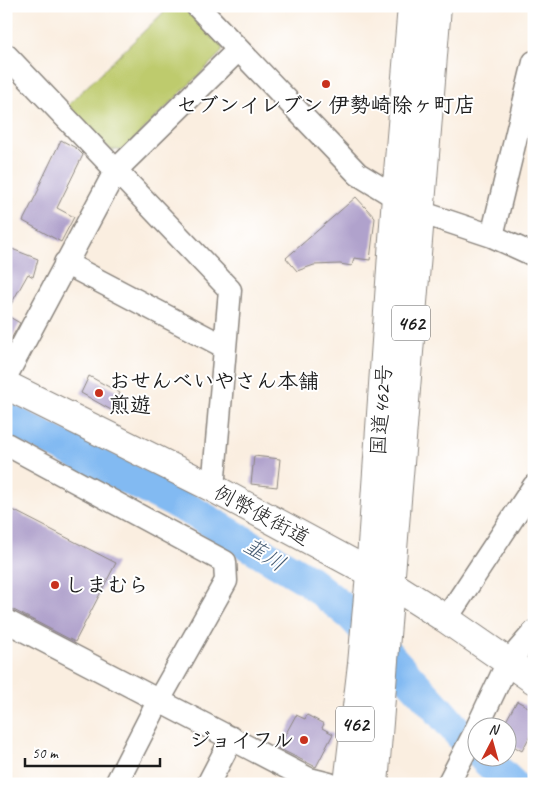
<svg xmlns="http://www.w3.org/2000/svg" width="540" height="790" font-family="Caveat,'Klee One',sans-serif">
	<rect width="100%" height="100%" fill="#fff"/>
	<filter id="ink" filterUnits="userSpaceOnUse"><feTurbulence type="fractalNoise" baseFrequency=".02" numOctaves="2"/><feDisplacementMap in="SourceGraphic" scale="10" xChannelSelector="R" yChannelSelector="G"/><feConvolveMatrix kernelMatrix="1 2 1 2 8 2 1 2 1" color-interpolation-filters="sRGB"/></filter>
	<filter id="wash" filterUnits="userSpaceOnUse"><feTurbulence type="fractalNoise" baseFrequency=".0096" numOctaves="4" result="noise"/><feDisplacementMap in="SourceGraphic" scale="20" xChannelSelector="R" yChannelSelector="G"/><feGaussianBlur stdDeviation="1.12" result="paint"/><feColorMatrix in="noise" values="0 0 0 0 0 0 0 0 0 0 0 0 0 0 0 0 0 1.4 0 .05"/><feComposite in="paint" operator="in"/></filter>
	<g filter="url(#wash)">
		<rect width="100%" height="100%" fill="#faeee0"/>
		<!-- green -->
		<path fill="#becb6d" stroke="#6d7444" d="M170 6H186L222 42V52L124 149 111 150 66 107Z"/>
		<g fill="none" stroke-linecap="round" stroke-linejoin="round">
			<!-- river -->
			<path stroke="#82baf2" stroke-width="32" d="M6 418 192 511 308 580 351 615 437 708 464 739 478 751
				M484 758 512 784"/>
		</g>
		<g id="blocks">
			<!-- building -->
			<path fill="#b0a2cc" d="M61 140 76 148 83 155 57 208 74 217 61 242 23 221 39 189 38 188Z
				M356 197 375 218 370 260 354 258 352 266 340 264 314 265 297 271 286 258Z
				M12 249 38 259 33 277 28 274 6 313V261Z
				M6 315 20 323 6 348Z
				M89 376 120 393 111 410 81 393Z
				M254 456 280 459 277 487 251 484Z
				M13 510 116 563 75 642 6 606V523Z
				M517 701 534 710V728L522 751 508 743V728H502Z
				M296 715 305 719 307 715 324 724 322 728 333 734 316 767 278 748Z"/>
		</g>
	</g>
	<g filter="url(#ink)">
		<use href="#blocks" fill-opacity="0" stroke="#8b857e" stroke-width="1"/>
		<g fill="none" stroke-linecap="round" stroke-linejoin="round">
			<!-- minor casing -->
			<g stroke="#8b857e" stroke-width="25">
				<path id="minor" d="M197 6 358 174 420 212 492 236 534 255
					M6 55 230 290 213 488
					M492 236 534 62
					M65 263 225 347
					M6 376 116 170 238 50
					M6 444 225 562 226 581 159 700 116 784
					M446 619 534 486
					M6 621 309 779 329 784
					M208 784 232 738
					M448 784 474 734 508 662 534 632"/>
			</g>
			<!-- major casing -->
			<g stroke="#8b857e" stroke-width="30">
				<path id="major" d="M6 385 213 488 391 584 446 619 534 680"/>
			</g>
			<!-- highway casing -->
			<g stroke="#8b857e" stroke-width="30">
				<path id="highway" d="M348 784 362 664 370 574 396 196 412 6
					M374 784 437 6"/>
			</g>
			<!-- minor -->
			<use href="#minor" stroke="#fff" stroke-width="22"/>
			<!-- major -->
			<use href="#major" stroke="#fff" stroke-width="28"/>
			<!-- highway -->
			<use href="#highway" stroke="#fff" stroke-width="28"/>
		</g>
	</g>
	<!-- markers -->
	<g fill="#c8321e" stroke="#fff" stroke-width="2">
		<circle cx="326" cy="84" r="5"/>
		<circle cx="99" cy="393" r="5"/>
		<circle cx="55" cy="585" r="5"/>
		<circle cx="304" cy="740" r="5"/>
	</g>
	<g text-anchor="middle" stroke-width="4" stroke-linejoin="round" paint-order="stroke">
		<!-- shield labels -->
		<g fill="#fff" stroke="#606060" stroke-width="1">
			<rect x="392" y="305.5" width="38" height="35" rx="4"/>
			<rect x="336" y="706.5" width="38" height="35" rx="4"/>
		</g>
		<g font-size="20" font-weight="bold" fill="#1c1c1c">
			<text x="411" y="330">462</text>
			<text x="355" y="731">462</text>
		</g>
		<!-- poi labels -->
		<g font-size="21" font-weight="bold" fill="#1c1c1c" stroke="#fff" text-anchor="start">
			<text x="326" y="112" text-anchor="middle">セブンイレブン 伊勢崎除ヶ町店</text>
			<text x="109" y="388">おせんベいやさん本舗<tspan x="109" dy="24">煎遊</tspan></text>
			<text x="65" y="592">しまむら</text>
			<text x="294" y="747" text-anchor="end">ジョイフル</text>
		</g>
		<!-- street labels -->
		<g font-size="21" fill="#1c1c1c" stroke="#fff">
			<text transform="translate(381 410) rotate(-86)" y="7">国道462号</text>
			<text transform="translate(262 515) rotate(28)" y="7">例幣使街道</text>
		</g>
		<!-- water labels -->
		<g font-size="22" font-style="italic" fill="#455b72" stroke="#fff">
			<text transform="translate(265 554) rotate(31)" y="8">韮川</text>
		</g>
	</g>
	<!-- margin -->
	<rect width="540" height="790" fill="none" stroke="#fff" stroke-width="25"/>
	<!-- north arrow -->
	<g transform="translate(492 742) rotate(6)"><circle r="24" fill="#ffffff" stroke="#a4a4a4"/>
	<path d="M0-4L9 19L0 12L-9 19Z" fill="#c8321e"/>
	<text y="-8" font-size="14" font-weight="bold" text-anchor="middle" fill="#1c1c1c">N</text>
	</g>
	<!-- scale -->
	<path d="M25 758v8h135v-8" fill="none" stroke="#1c1c1c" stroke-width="2.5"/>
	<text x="32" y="758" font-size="15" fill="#1c1c1c" stroke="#ffffff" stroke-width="4" paint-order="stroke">50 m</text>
</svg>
